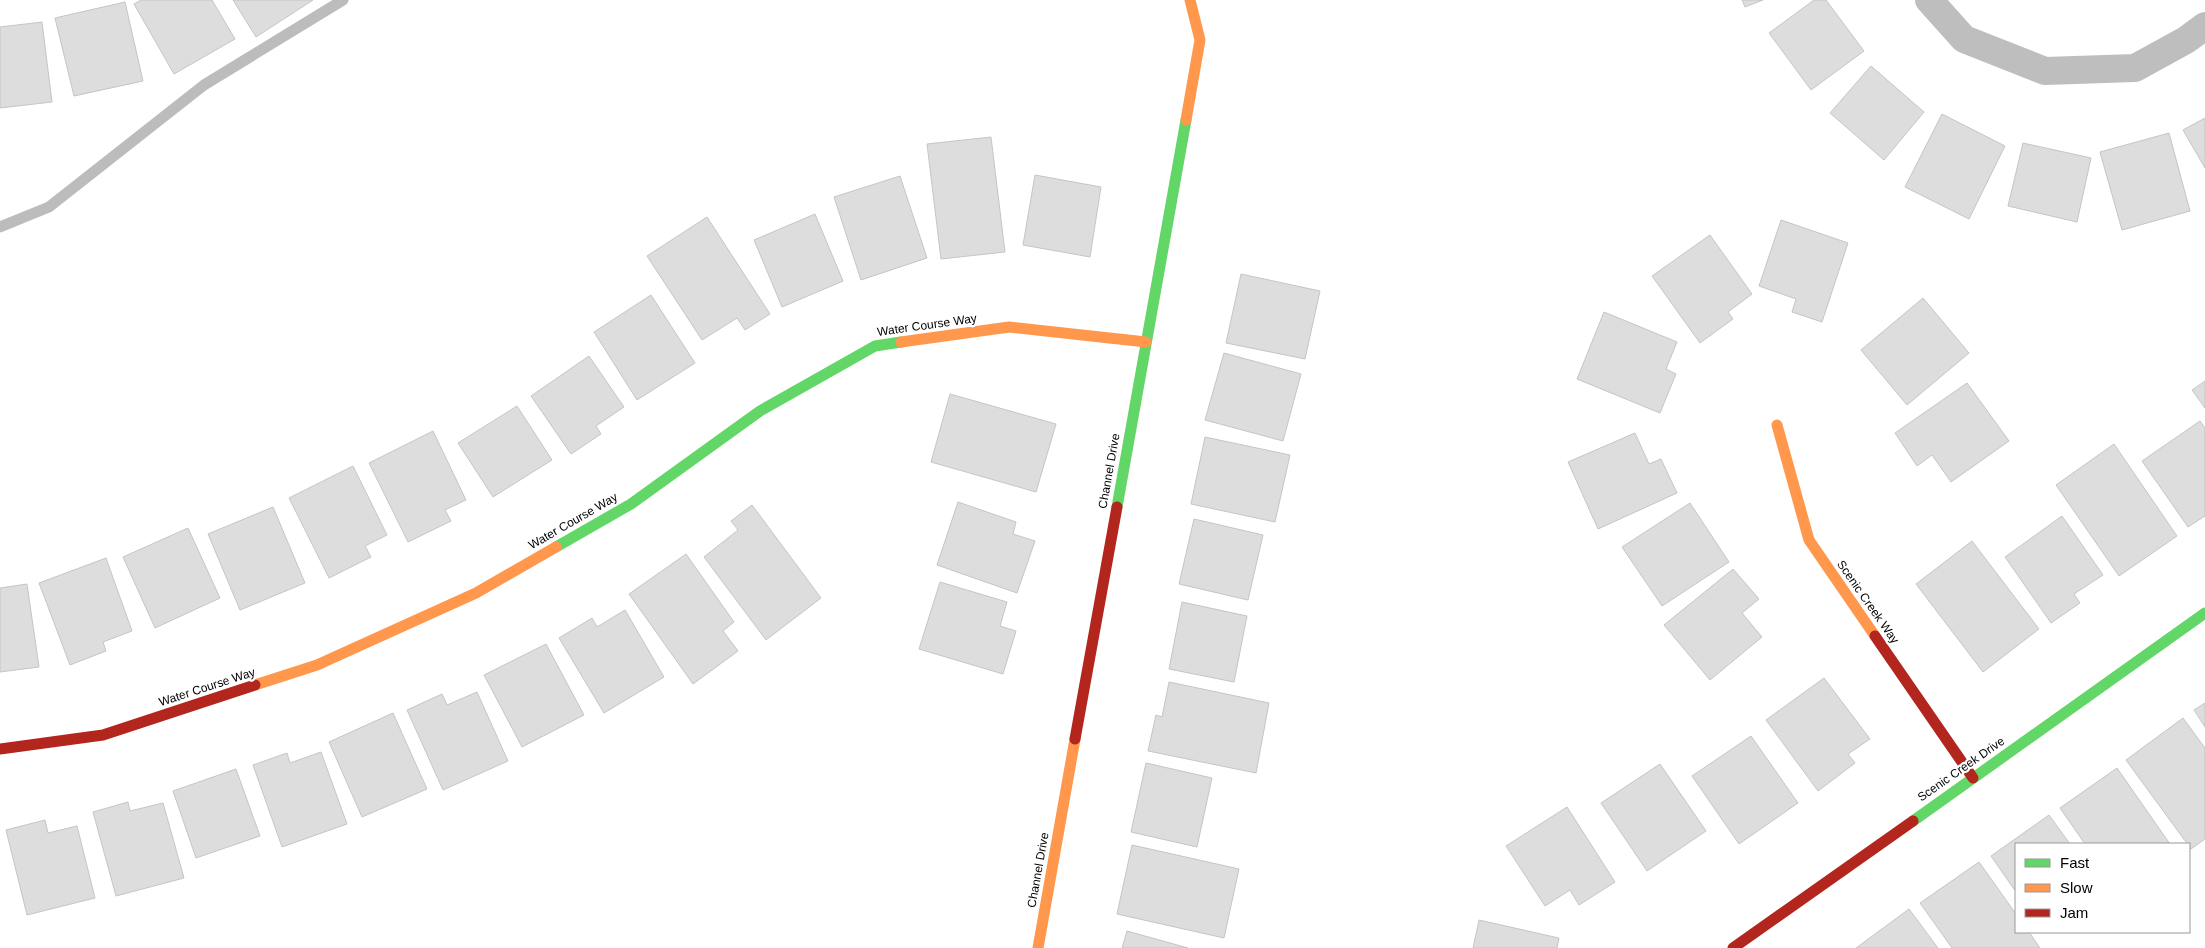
<svg xmlns="http://www.w3.org/2000/svg" width="2205" height="948" font-family="Arial,sans-serif">
	<rect width="100%" height="100%" fill="#fff"/>
	<g fill="none" stroke-linecap="round" stroke-linejoin="round">
		<!-- stream -->
		<path stroke="#bcbcbc" stroke-width="11" d="M0 227 49 207 204 85 343 0"/>
	</g>
	<!-- building -->
	<path fill="#ddd" stroke="#c5c5c5" d="M141 0H212L235 39 174 74 134 4Z
		M233 0H313L256 37Z
		M1742 0H1763L1745 7Z
		M1814 0H1826L1864 51 1811 90 1769 33Z
		M125 2 143 81 74 96 55 18Z
		M42 22 52 102 0 108V27Z
		M1871 66 1924 112 1884 160 1830 113Z
		M1942 114 2005 146 1969 219 1905 187Z
		M2205 118V168L2183 130Z
		M2169 133 2190 211 2122 230 2100 152Z
		M991 137 1005 252 941 259 927 144Z
		M2023 143 2091 158 2077 222 2008 206Z
		M1035 175 1101 187 1090 257 1023 245Z
		M900 176 927 258 861 280 834 197Z
		M815 214 843 281 782 307 754 240Z
		M707 217 770 314 745 330 737 318 702 340 647 256Z
		M1781 220 1848 243 1822 322 1792 312 1796 299 1759 286Z
		M1710 235 1752 294 1728 312 1733 319 1700 343 1652 276Z
		M1241 274 1320 291 1305 359 1226 343Z
		M651 295 695 363 637 400 594 332Z
		M1923 298 1969 353 1907 405 1861 350Z
		M1604 312 1677 342 1666 369 1676 374 1660 413 1577 379Z
		M1224 353 1301 374 1283 441 1205 420Z
		M589 356 624 407 596 426 601 434 571 454 531 396Z
		M2205 381V408L2192 390Z
		M1967 383 2009 441 1951 482 1932 455 1917 466 1895 433Z
		M950 394 1056 424 1036 492 931 462Z
		M517 406 552 460 493 497 458 443Z
		M2200 421 2205 428V516L2188 527 2142 461Z
		M433 431 466 500 445 510 451 521 408 542 369 463Z
		M1635 433 1649 464 1661 459 1677 493 1598 529 1568 462Z
		M1205 437 1290 455 1275 522 1191 504Z
		M2114 444 2177 536 2119 576 2056 485Z
		M353 466 387 535 365 546 371 557 329 578 289 498Z
		M958 502 1016 522 1013 534 1035 541 1017 593 937 565Z
		M1690 503 1729 562 1662 606 1622 547Z
		M752 505 821 598 766 640 704 557 738 530 731 521Z
		M273 507 305 583 240 610 208 534Z
		M2062 516 2103 575 2074 594 2080 603 2051 623 2005 557Z
		M1194 519 1263 535 1248 600 1179 584Z
		M188 528 220 598 155 628 123 557Z
		M1972 541 2039 629 1983 672 1916 584Z
		M686 554 734 622 723 631 738 651 693 684 629 594Z
		M106 558 132 631 103 642 106 651 70 665 39 583Z
		M1733 569 1759 599 1742 613 1762 637 1710 680 1664 625Z
		M940 582 1007 602 1000 626 1016 631 1003 674 919 649Z
		M27 584 39 667 0 672V588Z
		M1182 602 1247 616 1234 682 1169 669Z
		M625 610 664 677 604 713 559 638 592 618 597 627Z
		M546 644 584 715 522 747 484 675Z
		M1824 678 1870 739 1848 754 1855 763 1818 791 1766 720Z
		M1169 682 1269 703 1256 773 1148 751 1156 715 1162 717Z
		M477 692 508 761 443 790 407 710 442 694 447 705Z
		M2205 703V727L2194 710Z
		M393 713 427 789 362 817 329 742Z
		M2183 718 2205 748V839L2191 849 2126 760Z
		M1751 736 1798 803 1739 844 1692 776Z
		M321 752 347 824 282 847 253 765 287 753 290 763Z
		M1146 763 1212 778 1197 847 1131 832Z
		M1660 764 1706 831 1647 871 1601 803Z
		M2117 768 2170 844H2085L2060 808Z
		M236 769 260 836 196 858 173 791Z
		M128 802 130 811 163 803 184 878 116 896 93 812Z
		M1567 807 1615 882 1579 905 1570 890 1545 906 1506 846Z
		M2049 815 2070 844H2016V892L1991 856Z
		M45 820 48 833 77 826 95 898 27 915 6 830Z
		M1132 845 1239 869 1224 938 1117 914Z
		M1979 862 2016 914V932H2029L2040 948H1952L1920 903Z
		M1909 909 1938 948H1856Z
		M1479 920 1559 938 1557 948H1473Z
		M1127 931 1188 948H1122Z"/>
	<g fill="none" stroke-linecap="round" stroke-linejoin="round">
		<!-- street -->
		<path stroke="#bebebe" stroke-width="28" d="M1929 0 1964 39 2045 71 2135 68 2186 40 2205 26"/>
		<!-- fast -->
		<path stroke="#63d668" stroke-width="11" d="M1117 507 1186 120
			M556 547 631 504 760 411 875 346 901 342
			M1913 821 2205 613"/>
		<!-- slow -->
		<path stroke="#ff974d" stroke-width="11" d="M1186 120 1200 40 1190 0
			M901 342 1009 327 1146 342
			M1777 425 1809 540 1875 636
			M255 685 317 665 476 593 556 547
			M1038 948 1075 739"/>
		<!-- jam -->
		<path stroke="#b3261e" stroke-width="11" d="M1875 636 1973 778
			M1075 739 1117 507
			M0 749 103 735 255 685
			M1733 948 1913 821"/>
	</g>
	<g text-anchor="middle" stroke-width="4.5" stroke-linejoin="round" paint-order="stroke">
		<!-- street labels -->
		<g font-size="12" fill="#000" stroke="#fff">
			<text transform="translate(927 325) rotate(-8)" y="4">Water Course Way</text>
			<text transform="translate(1109 471) rotate(-80)" y="4">Channel Drive</text>
			<text transform="translate(573 521) rotate(-30)" y="4">Water Course Way</text>
			<text transform="translate(1868 602) rotate(55)" y="4">Scenic Creek Way</text>
			<text transform="translate(207 687) rotate(-18)" y="4">Water Course Way</text>
			<text transform="translate(1961 769) rotate(-35)" y="4">Scenic Creek Drive</text>
			<text transform="translate(1038 870) rotate(-80)" y="4">Channel Drive</text>
		</g>
	</g>
	<!-- legend -->
	<rect x="2015" y="843" width="175" height="90" fill="#ffffff" stroke="#999999"/>
	<rect x="2025" y="859" width="25" height="8" fill="#63d668" stroke="#999999"/>
	<text x="2060" y="868" font-size="15" fill="#000000">Fast</text>
	<rect x="2025" y="884" width="25" height="8" fill="#ff974d" stroke="#999999"/>
	<text x="2060" y="893" font-size="15" fill="#000000">Slow</text>
	<rect x="2025" y="909" width="25" height="8" fill="#b3261e" stroke="#999999"/>
	<text x="2060" y="918" font-size="15" fill="#000000">Jam</text>
</svg>
